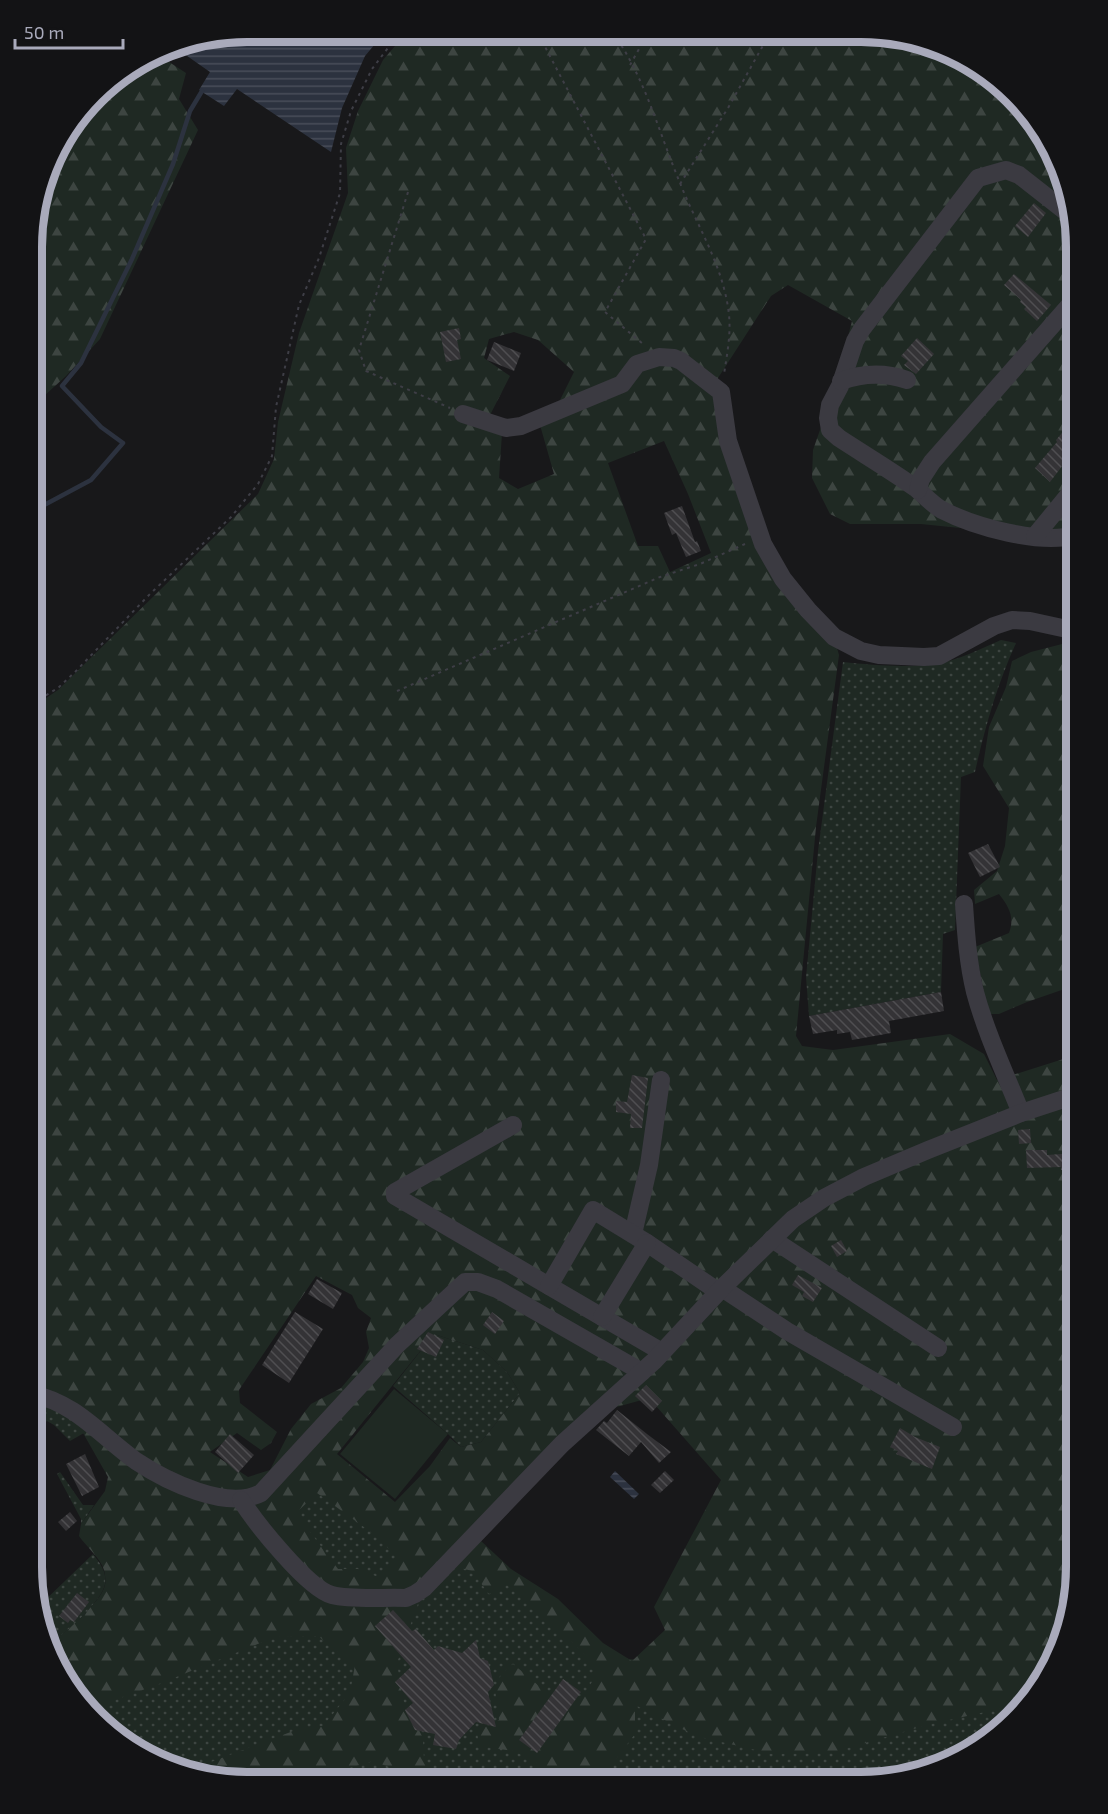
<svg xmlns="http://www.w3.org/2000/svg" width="1108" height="1814" viewBox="0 0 1108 1814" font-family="'Exo 2',sans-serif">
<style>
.grass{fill:url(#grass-dots)}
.forest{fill:url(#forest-firs);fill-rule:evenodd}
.green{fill:#1f2923}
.water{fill:url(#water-rules)}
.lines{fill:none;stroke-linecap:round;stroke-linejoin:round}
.stream{stroke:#2c323f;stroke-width:4.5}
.building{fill:url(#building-back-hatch)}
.path{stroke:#3e3e46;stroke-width:2;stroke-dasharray:3 4.5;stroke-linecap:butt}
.minor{stroke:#3b3a41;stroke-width:18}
.rim{fill:none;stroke:#a9aabb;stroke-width:8}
</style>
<defs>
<pattern id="grass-dots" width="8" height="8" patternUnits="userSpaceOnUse" patternTransform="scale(1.5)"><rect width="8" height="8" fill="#1f2923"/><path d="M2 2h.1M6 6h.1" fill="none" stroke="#3d4541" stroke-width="1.8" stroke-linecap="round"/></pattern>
<pattern id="forest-firs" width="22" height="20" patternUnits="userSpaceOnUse" patternTransform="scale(1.5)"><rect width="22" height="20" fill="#1f2923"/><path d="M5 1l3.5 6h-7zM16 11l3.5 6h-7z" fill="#3d4541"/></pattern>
<pattern id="water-rules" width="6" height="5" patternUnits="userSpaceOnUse" patternTransform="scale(1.5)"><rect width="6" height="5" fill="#2c323f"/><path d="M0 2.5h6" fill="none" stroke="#484d59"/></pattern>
<pattern id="building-back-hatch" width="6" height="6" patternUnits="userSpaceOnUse" patternTransform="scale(1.5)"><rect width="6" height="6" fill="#343336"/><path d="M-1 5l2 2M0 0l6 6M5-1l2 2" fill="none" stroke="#4f4e51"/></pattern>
</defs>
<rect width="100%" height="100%" fill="#18181a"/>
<g class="grass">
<path d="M1001,640L1016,643C997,685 985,727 975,772L961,777L955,930L943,934L941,992L809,1016L806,977L818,851L843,662C870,665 910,668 936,664C959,660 980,649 1001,640Z"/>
<path d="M434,1334L483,1350L507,1372L520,1393L481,1442L461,1447L448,1434L393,1386Z"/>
<path d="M32,1400L50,1402L84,1433L70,1441L54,1425L47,1421L37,1430L32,1422Z"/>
<path d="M309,1456L481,1555L608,1657L1032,1698L943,1766L862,1782L219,1781L115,1738L80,1692L116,1661Z"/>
<path d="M60,1472L83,1505H94L81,1524V1519L57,1474Z"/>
<path d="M93,1554C100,1563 107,1572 105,1584C103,1600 62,1638 47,1645L39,1606Z"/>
</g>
<g class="forest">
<path d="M407,32L890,33L993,76L1060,165L1076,247V533L970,529L921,524H850L830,514L812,478L813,450L834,390L852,321L788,285L771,296L718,378L719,421L755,535L836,644L839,655L816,827L796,1036L802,1046L833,1050L950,1034L984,1054L997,1080L1076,1055V1582L1060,1649L1032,1698L1026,1703L931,1724L830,1753L772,1754L696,1736L635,1705V1734L612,1764L607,1782H545L539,1764L514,1751L479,1746L477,1731L499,1720C496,1693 489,1682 513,1664L545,1691L583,1697L593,1680L594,1665L574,1644L507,1585L489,1594L472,1571L443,1563L431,1567L397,1663L403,1700L423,1738L424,1760L439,1781H409L397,1770L373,1761L336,1772L292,1781H219L199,1772L203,1765L296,1730L323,1726L350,1693L355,1665L318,1636L275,1637L159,1684L93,1708L48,1649L47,1645C61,1638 102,1601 105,1585C106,1581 105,1574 104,1570C101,1559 86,1546 79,1536L81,1524L105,1491L108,1477L83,1433L40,1393L32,1391L33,707L58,690L258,494L274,459L278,422L299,333L348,193L346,148L358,111L383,60ZM514,332L538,340L574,372L557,406L540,425L554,474L518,489L499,478L502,433L489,417L510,376L484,358L489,339ZM664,441L688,494L711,553L670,572L658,546H638L608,463ZM316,1276L352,1295L358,1308L371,1318L366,1332L369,1348L363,1362L341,1388L311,1404L291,1429L270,1470L248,1477L210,1452L237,1433L261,1450L271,1443L277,1432L240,1403L239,1390ZM434,1334L483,1350L507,1372L520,1393L481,1442L461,1447L450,1438L430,1466L395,1502L337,1454ZM649,1398L721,1480L654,1607L665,1630L632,1661L603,1643L558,1599L511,1569L481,1541L576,1441L613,1408ZM317,1493L379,1538L396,1557L378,1577L358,1569H338L296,1513Z"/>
<path d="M176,46L166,60L186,73L179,99L198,130L100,339L66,376L33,406V219L54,151L105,85L165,48Z"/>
<path d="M1066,643L1076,645V985L1027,1002L999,1014H988L975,947L1009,933C1015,917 1009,907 999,894L975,904L974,890L997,871L1005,846L1009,808L983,766L989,727L1006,687L1012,661L1031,652Z"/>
</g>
<path class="green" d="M394,1389L448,1434L395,1499L340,1454Z"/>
<g class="water">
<path d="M247,32H385L365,56L342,108L331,152L237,89L224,106L199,90L210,72L180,51L187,43Z"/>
<path d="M615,1471L639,1494L634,1499L610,1477Z"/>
</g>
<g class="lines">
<path class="stream" d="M33,511L91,480L123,443L101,427L62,386L81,363L132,259L173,164L190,111L202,91"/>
</g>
<g class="building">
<path d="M1034,203L1046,213L1028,237L1015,226Z"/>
<path d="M1014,274L1051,305L1037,321L1024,309L1026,307L1020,302L1021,300L1004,285Z"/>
<path d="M459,328L461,339L457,340L461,359L446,362L440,332Z"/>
<path d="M917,338L934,354L916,374L904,365L908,361L901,356Z"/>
<path d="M494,342L521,353L514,371L487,360Z"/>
<path d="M1066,428L1076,436V448L1050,482L1035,468L1057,442L1056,440Z"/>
<path d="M682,506L695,542L697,541L701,551L686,557L676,533L672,535L664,513Z"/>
<path d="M988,844L1000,867L980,877L968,853Z"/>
<path d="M941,992L944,1011L889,1021L891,1033L852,1040L850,1032L837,1034V1030L813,1034L809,1016Z"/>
<path d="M632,1075L648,1078L642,1128H630L631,1114L616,1112V1101L627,1102Z"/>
<path d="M1030,1129L1031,1143L1019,1144L1018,1130Z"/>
<path d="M1026,1150H1047V1155L1076,1153V1169L1061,1170V1167L1027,1168Z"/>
<path d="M841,1240L847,1251L837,1257L831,1246Z"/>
<path d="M798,1275L822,1288L813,1302L802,1296L804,1292L792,1285Z"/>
<path d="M317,1279L342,1293L333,1309L308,1294Z"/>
<path d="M295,1312L323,1329L289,1383L262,1365Z"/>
<path d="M492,1312L504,1321L495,1334L483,1325Z"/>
<path d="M428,1332L444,1340L436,1357L417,1349Z"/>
<path d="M646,1385L662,1401L652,1412L635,1396Z"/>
<path d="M617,1410L647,1434L671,1452L659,1463L641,1442L629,1456L596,1430L604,1421L607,1423Z"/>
<path d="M900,1428L915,1437L940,1447L932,1469L896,1454L898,1451L890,1447Z"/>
<path d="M230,1434L254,1455L238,1473L215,1452Z"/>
<path d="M85,1454L99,1487L82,1496L66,1464Z"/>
<path d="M665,1471L674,1480L660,1493L651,1485Z"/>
<path d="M70,1512L77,1521L66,1531L58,1522Z"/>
<path d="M77,1593L89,1602L74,1622L70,1620L68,1623L59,1616Z"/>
<path d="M393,1610L412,1631L416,1629L434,1650L438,1646L462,1653L476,1640L480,1658L488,1661L494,1685L488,1692L496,1727L476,1722L459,1740L456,1749L433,1745L435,1734L415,1730L405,1710L413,1703L395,1682L411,1667L375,1626Z"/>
<path d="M563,1679L581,1692L537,1753L519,1740Z"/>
</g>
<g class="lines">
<g class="path">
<path d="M613,33C645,77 659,133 680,183C697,226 724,267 729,315C731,334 727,355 724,374"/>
<path d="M542,41L646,239L605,312L643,344"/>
<path d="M171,56L178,45"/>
<path d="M630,65L648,33"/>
<path d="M680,184L728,108L770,33"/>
<path d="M408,192L359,350L366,371L450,408"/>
<path d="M397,691L660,577L700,564L745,544"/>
<path d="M33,703L58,688L75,672L150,594L231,517L258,484L272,456L276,407L299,305L319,258L340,193L341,144L351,111L372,69L400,32"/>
</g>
<g class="minor">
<path d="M1070,215L1019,175L1006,170L978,178L862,329L855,341L840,386L830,405L828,418L830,430L839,438C865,455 892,471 917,489C925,496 932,504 942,510C975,527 1040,545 1076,535"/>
<path d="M841,381C863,373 884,372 907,380"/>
<path d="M463,414L506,428L521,426L622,384L637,364L659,357L674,358L681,361L721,392L728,441L763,544L783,579L808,610L834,637L861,651L879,655L924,657L939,656L994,626L1012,620L1030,621L1076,631"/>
<path d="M918,490L921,479L932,462L1076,298"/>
<path d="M1035,536L1076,486"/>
<path d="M964,904C966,934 968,963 975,992C986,1033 1005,1073 1021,1113"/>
<path d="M513,1125L395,1192V1196L662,1352"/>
<path d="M633,1234L649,1165L661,1080"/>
<path d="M772,1239L938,1348"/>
<path d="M549,1286L593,1210L647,1243L719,1292"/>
<path d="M722,1288L787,1331L953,1427"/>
<path d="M602,1317L647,1243"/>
<path d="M32,1394C76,1403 101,1436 136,1461C166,1481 227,1511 261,1493L397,1345L465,1282H478L497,1289L642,1372"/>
<path d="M241,1500C255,1522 308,1589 332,1595C352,1600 385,1597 406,1598L415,1594L424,1588L562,1444L654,1361L722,1288L793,1219L824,1198L864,1177L928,1150L1021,1113L1076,1095"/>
</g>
</g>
<path d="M0 0H1108V1814H0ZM247 42H861A205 205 0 0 1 1066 247V1567A205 205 0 0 1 861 1772H247A205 205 0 0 1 42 1567V247A205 205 0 0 1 247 42Z" fill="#131315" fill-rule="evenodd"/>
<path class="rim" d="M247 42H861A205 205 0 0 1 1066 247V1567A205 205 0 0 1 861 1772H247A205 205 0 0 1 42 1567V247A205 205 0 0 1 247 42Z"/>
<path d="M15 39v9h108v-9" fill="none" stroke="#a9aabb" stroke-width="3"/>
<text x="24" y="39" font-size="18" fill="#a9aabb" stroke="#131315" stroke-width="4.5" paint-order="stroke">50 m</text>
</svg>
